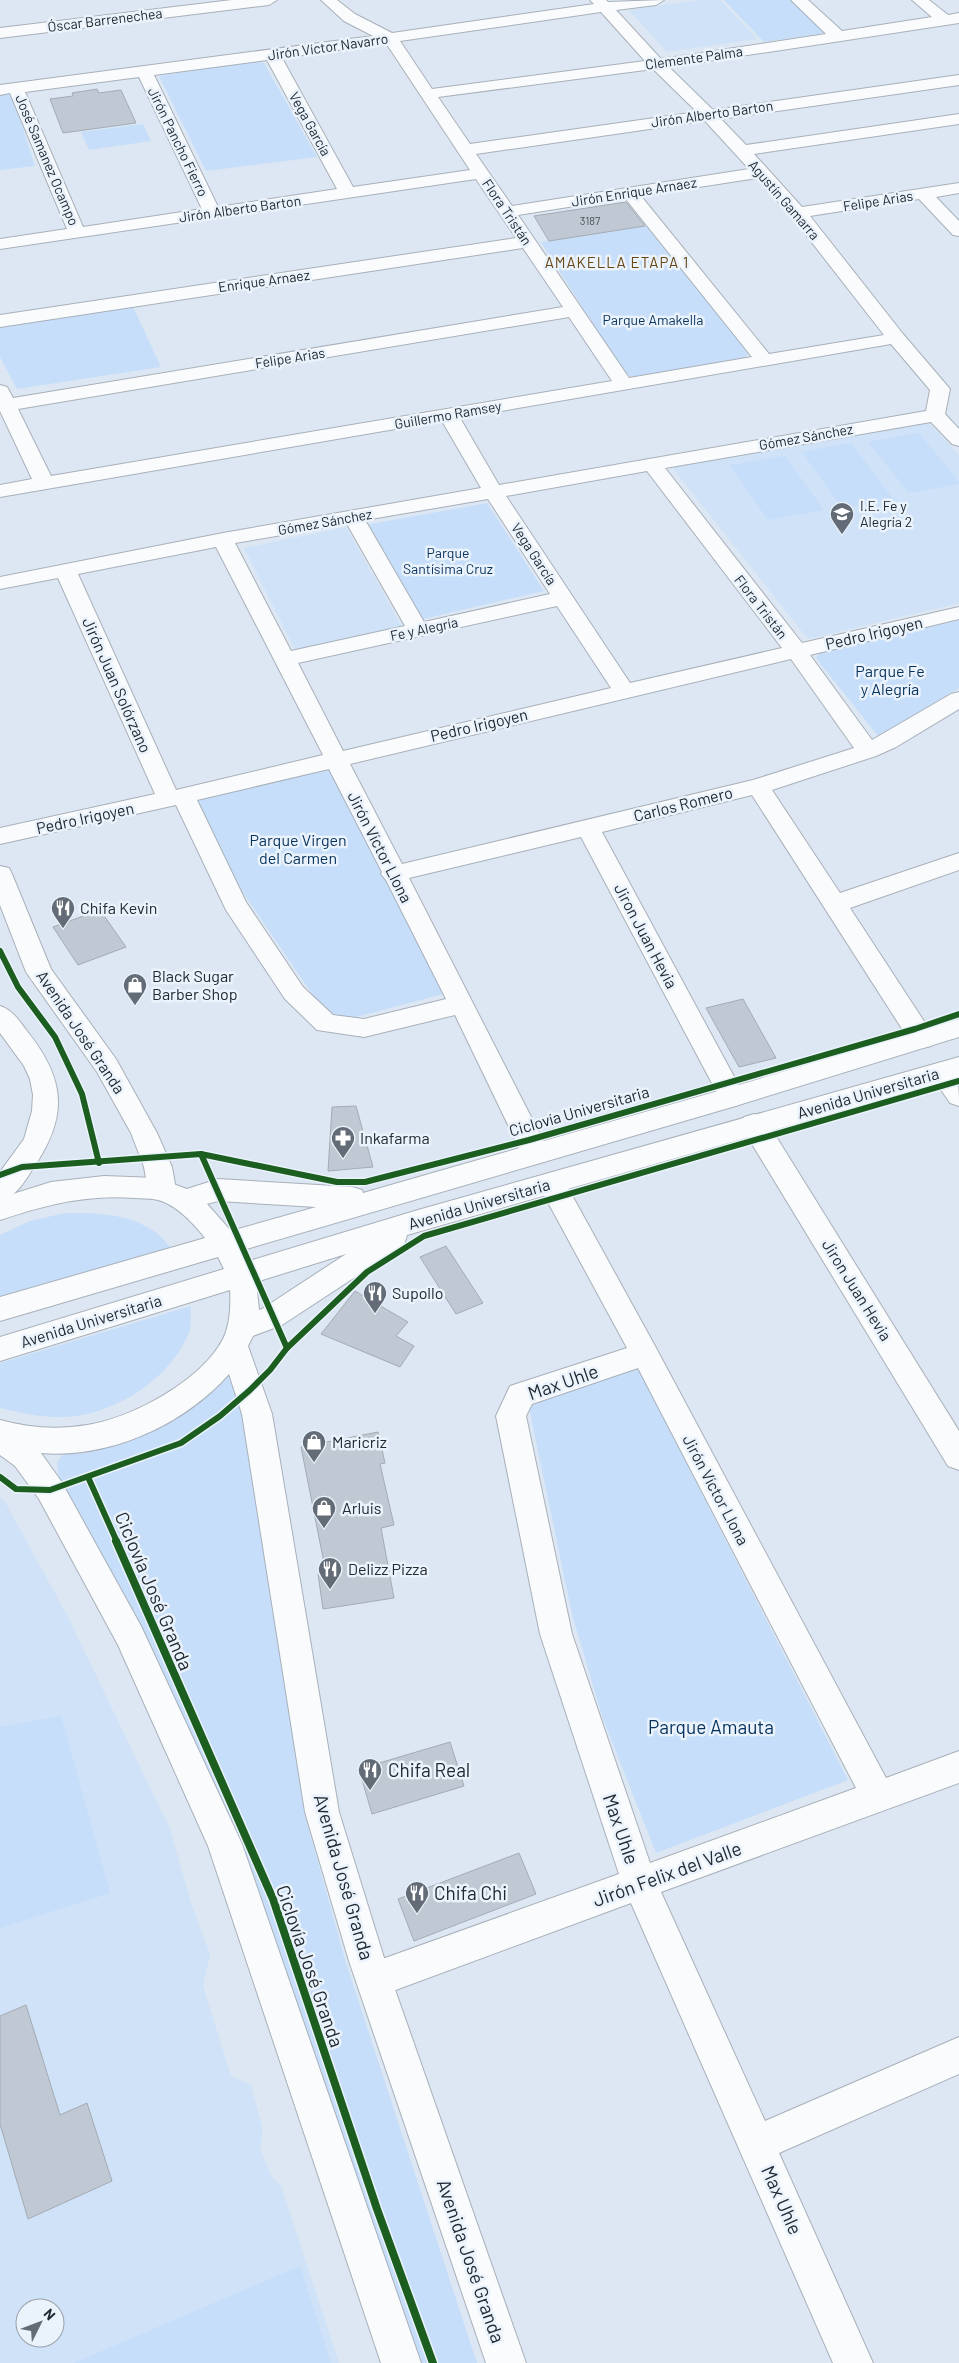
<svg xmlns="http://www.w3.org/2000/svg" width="959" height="2363" viewBox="0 0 959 2363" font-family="Barlow,sans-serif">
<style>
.built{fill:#cfe2f7;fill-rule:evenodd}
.green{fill:#c6def9}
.building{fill:#c0c9d3;stroke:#a3abb4}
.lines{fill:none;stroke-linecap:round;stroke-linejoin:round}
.minor-casing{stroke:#a8b0b9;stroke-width:2}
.secondary-casing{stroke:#a8b0b9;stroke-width:2}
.primary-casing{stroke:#a8b0b9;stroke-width:2}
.minor{fill:#fafbfd;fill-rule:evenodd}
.secondary{fill:#fafbfd;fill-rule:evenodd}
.primary{fill:#fafbfd;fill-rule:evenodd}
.cycleway-far1-casing{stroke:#eaf2fb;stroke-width:9}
.cycleway-casing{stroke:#eaf2fb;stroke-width:11}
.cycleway-far1{stroke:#1b5e20;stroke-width:6}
.cycleway{stroke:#1b5e20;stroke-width:8}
.labels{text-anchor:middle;stroke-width:5;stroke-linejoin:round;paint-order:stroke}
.far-number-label{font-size:11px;fill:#4a515a}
.far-street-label{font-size:14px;fill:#222932;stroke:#eaf2fb}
.far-park-label{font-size:14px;fill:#07325c;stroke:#eaf2fb}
.far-poi-label{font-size:14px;fill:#222932;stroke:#eaf2fb;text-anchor:start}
.far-neighbourhood-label{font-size:15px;letter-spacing:1px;fill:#684512;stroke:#eaf2fb}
.street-label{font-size:16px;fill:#222932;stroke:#eaf2fb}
.park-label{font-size:16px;fill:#07325c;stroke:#eaf2fb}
.poi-label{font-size:16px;fill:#222932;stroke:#eaf2fb;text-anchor:start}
.near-street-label{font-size:19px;fill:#222932;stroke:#eaf2fb}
.near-park-label{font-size:19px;fill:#07325c;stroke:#eaf2fb}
.near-poi-label{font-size:19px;fill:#222932;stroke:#eaf2fb;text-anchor:start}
</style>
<rect width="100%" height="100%" fill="#dce7f3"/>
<g class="built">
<path d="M699,0H720L757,39L667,52L629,10Z"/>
<path d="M927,421L959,455V603L808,639L671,466Z"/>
<path d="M346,527L402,627L295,650L244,548Z"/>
<path d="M0,1497L5,1502L68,1617L170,1829L192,1906L210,1954L203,1986L231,2076L251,2085L263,2130L260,2148L271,2176L281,2186L339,2363H0ZM25,2308H55V2338H25Z"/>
</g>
<g class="green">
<path d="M724,0H791L825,33L764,42Z"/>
<path d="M254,61L264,63L317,157L206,171L159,76Z"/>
<path d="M5,93L12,95L35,166L0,170V94Z"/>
<path d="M143,124L151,141L89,150L81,132Z"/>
<path d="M646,226L749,352L745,358L633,377L625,374L541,242Z"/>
<path d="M132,305L161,367L17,389L0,357V324Z"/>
<path d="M919,433L959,482V484L909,493L868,442Z"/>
<path d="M851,443L893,499L842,508L802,452Z"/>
<path d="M785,456L824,510L768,520L730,465Z"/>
<path d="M487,503L544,591L423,619L365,525Z"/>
<path d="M959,620V688L878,736L816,658L820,653Z"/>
<path d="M331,767L451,992L341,1021L325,1013L242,891L194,799Z"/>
<path d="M65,1213C94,1213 127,1213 152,1230C160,1234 166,1243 172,1249L0,1298V1235L30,1221Z"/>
<path d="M191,1306C190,1314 192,1325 189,1332C171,1379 114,1415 65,1417C43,1418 21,1413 0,1408V1363Z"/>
<path d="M638,1369L848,1780L656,1853L602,1716L572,1614L528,1403Z"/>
<path d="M230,1372L243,1399L304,1812L346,1963L477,2363H415L345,2148L260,1896L190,1733L59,1478L57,1463L62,1455L98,1449Z"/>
<path d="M61,1716L110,1893L0,1928V1727Z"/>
<path d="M300,2266L331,2363H74Z"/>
</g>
<g class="building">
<path d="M97,89L99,93L121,90L136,123L63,133L50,99L73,96L72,93Z"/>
<path d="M626,202L645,226L549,241L534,216Z"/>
<path d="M100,910L126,947L78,965L53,927Z"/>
<path d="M743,999L776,1058L739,1067L706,1008Z"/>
<path d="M356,1106L373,1167L328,1171L332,1107Z"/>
<path d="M446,1246L483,1303L456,1314L420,1257Z"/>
<path d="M355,1291L408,1322L396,1336L414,1346L400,1367L321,1334Z"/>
<path d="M378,1432L385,1463L380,1464L394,1525L381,1528L394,1598L323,1609L318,1574L326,1573L301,1447Z"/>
<path d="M450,1742L464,1786L372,1814L359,1769Z"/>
<path d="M519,1853L536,1894L414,1941L398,1899Z"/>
<path d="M26,2005L60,2115L87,2103L112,2181L28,2219L0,2124V2016Z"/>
</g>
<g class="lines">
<g class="minor-casing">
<g id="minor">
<path d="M232,0H277L269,5L0,38V28Z"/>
<path d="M321,0H337L355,14L392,33L594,4L590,0H606L608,2L664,0L656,5L616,10L661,59L826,34L791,0H808L842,31L932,17L912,0H929L948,15L959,13V23L669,67L713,110L959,75V85L721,119L746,145L959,114V124L754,154L802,207L959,183V193L936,197L959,221V236L953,235L919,199L810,216L903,334L950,389L945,414L959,429V446L952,444L931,422L665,468L802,643L959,607V619L810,655L872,740L951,694L959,692V709L896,747L876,756L772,790L840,893L959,853V870L850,908L931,1032L935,1039L931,1046L922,1048L913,1046L752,795L602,832L745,1097L741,1104L732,1107L723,1104L581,837L409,878L550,1154L546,1161L536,1164L526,1161L522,1154L455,1015L364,1037L317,1030L285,999L226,910L176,805L0,844V828L155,794L58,578L0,589V577L223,533L481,488L442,421L0,497V485L32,479L0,411V385L7,387L13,398L563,307L523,248L0,327V315L516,238L476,179L0,249V239L67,229L10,93L0,95V85L373,36L344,21ZM601,12L645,61L432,89L400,41ZM386,43L470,170L353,187L282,58ZM267,60L337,189L218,207L154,75ZM653,69L697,112L470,144L438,97ZM139,77L202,209L83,227L25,92ZM705,121L749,169L512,206L476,154ZM757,178L792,217L884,335L769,354L641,196ZM625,198L752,357L629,378L518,215ZM569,317L612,381L51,476L18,409ZM891,344L930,390L926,411L499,485L460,418ZM647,471L782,648L630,683L506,496ZM488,499L550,594L424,622L365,520ZM347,524L405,626L291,651L235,543ZM216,547L323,755L176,790L78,574ZM557,606L611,688L343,751L298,663ZM791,659L854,748L753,780L402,864L350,764ZM329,769L382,872L381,874L386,880L446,999L364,1019L333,1015L303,987L246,902L197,800Z"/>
<path d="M942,1062C959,1069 959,1087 959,1106L950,1103L929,1072L933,1065Z"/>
<path d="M754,1114L764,1117L959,1431V1470L948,1466L744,1131L741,1124L744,1117Z"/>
<path d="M552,1173L562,1177L655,1346L886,1778L959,1751V1783L661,1892L765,2121L959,2037V2074L779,2153L873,2363H833L631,1903L374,1998L361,1993L356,1980L361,1967L374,1962L619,1874L540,1634L496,1416L510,1386L627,1348L538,1184L542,1177ZM638,1368L856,1788L650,1863L572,1634L526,1416L532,1404Z"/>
</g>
</g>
<g class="secondary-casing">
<g id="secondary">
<path d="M0,866L9,868L12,874L51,969L116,1059L157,1133L172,1167L176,1190L172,1197L162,1201L152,1197L148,1190L144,1167L131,1133L97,1072L26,972L0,905Z"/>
<path d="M0,1006C13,1010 19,1021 27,1031C67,1081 68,1118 32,1170C24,1183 15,1197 0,1202V1172L24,1139L32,1111L33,1095L30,1079L24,1066L0,1033Z"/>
</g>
</g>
<g class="primary-casing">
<path id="primary" d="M959,1019V1037L732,1107L243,1250L249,1261L418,1210L959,1057V1077L407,1235L404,1245L282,1325L253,1336L248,1346L272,1414L339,1812L385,1961L526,2363H486L349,1961L305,1812L242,1414L229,1374C184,1425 109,1459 41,1453L61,1481L141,1626L242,1844L421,2363H381L208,1846L118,1645L39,1499L15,1466L0,1455V1420C29,1428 57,1430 87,1425C132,1418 201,1381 223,1339C230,1325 231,1306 230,1290L0,1361V1337L224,1269L218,1257L0,1321V1297L205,1238C194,1224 177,1205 158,1200C151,1198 143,1199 135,1198C87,1194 45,1205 0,1220V1198L51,1182L104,1176L157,1178L187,1189L218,1179L352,1187L362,1190L363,1193L732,1087ZM218,1201L316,1207L231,1231L207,1204ZM346,1254L262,1309L259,1310L256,1282Z"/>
</g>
<use href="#minor" class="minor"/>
<use href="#secondary" class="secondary"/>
<use href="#primary" class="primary"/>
<g class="cycleway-far1-casing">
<g id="cycleway-far1">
<path d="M0,951L18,987L55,1037L82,1094L99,1163"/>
<path d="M201,1154L287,1348"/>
<path d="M0,1175L22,1167L201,1154L337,1182H365L529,1140L915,1029L959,1014"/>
<path d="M0,1477L16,1489L50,1490L181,1443L220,1416L250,1390L270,1370L287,1348L367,1272L424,1236L959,1081"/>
<path d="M88,1477L117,1542"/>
</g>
</g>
<g class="cycleway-casing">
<path id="cycleway" d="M116,1541L273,1899L377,2209L433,2363"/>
</g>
<use href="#cycleway-far1" class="cycleway-far1"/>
<use href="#cycleway" class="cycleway"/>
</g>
<defs>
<g id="school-pin" transform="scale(1.25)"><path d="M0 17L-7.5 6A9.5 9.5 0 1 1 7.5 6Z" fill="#636c76" stroke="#eaf2fb"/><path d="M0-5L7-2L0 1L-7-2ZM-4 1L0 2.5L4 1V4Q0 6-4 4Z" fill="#fff"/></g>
<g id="restaurant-pin" transform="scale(1.25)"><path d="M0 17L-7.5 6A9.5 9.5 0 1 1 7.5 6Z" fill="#636c76" stroke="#eaf2fb"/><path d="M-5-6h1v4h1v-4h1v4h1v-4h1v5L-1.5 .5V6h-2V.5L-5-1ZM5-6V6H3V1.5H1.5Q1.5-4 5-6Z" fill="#fff"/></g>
<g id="shop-pin" transform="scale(1.25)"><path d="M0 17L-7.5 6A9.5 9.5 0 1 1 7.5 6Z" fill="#636c76" stroke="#eaf2fb"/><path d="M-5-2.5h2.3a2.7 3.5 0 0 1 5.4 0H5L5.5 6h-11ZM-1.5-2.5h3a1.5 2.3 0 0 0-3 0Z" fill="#fff"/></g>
<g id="pharmacy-pin" transform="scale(1.25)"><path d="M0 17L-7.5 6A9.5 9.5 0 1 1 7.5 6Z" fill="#636c76" stroke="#eaf2fb"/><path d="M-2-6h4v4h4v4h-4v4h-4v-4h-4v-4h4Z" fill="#fff"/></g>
</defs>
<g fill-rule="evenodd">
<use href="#school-pin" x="842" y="514"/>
<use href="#restaurant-pin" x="63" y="908"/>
<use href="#shop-pin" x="135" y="985"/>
<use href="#pharmacy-pin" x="343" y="1138"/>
<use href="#restaurant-pin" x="375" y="1293"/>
<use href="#shop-pin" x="314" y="1442"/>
<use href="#shop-pin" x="324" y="1508"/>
<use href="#restaurant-pin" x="330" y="1569"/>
<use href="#restaurant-pin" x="370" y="1770"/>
<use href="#restaurant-pin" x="417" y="1893"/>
</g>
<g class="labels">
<g class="far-number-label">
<text x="590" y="225">3187</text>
</g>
<g class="far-street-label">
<text transform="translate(105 20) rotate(-7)" y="5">Óscar Barrenechea</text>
<text transform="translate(328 47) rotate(-8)" y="5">Jirón Víctor Navarro</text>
<text transform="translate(694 58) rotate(-8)" y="5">Clemente Palma</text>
<text transform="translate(712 114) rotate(-8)" y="5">Jirón Alberto Barton</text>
<text transform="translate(310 124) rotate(61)" y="5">Vega García</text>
<text transform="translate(178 142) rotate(64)" y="5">Jirón Pancho Fierro</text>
<text transform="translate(47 160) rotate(67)" y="5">José Samanez Ocampo</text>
<text transform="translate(634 192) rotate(-9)" y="5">Jirón Enrique Arnaez</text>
<text transform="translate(784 200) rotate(49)" y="5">Agustín Gamarra</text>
<text transform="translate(878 201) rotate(-9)" y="5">Felipe Arias</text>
<text transform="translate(240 209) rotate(-8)" y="5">Jirón Alberto Barton</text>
<text transform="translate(507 212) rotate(56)" y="5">Flora Tristán</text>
<text transform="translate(264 281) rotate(-8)" y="5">Enrique Arnaez</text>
<text transform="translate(290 358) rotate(-9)" y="5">Felipe Arias</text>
<text transform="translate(448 415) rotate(-10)" y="5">Guillermo Ramsey</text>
<text transform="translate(806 437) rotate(-10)" y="5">Gómez Sánchez</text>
<text transform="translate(325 522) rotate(-10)" y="5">Gómez Sánchez</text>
<text transform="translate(534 554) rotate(57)" y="5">Vega García</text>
<text transform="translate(761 607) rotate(52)" y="5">Flora Tristán</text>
<text transform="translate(424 629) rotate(-12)" y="5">Fe y Alegría</text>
</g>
<g class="far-park-label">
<text x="653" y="325">Parque Amakella</text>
<text x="448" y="558">Parque<tspan x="448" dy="16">Santísima Cruz</tspan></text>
</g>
<g class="far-poi-label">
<text x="860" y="511">I.E. Fe y<tspan x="860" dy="16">Alegría 2</tspan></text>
</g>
<g class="far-neighbourhood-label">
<text x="617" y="268">AMAKELLA ETAPA 1</text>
</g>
<g class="street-label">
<text transform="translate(874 633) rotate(-13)" y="6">Pedro Irigoyen</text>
<text transform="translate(117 685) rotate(66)" y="6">Jirón Juan Solórzano</text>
<text transform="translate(479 725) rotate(-13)" y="6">Pedro Irigoyen</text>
<text transform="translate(683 804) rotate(-14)" y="6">Carlos Romero</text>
<text transform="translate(85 818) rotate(-12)" y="6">Pedro Irigoyen</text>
<text transform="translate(380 847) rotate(63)" y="6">Jirón Víctor Llona</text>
<text transform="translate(646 936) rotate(62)" y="6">Jiron Juan Hevia</text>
<text transform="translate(81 1032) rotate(56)" y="6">Avenida José Granda</text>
<text transform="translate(868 1093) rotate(-16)" y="6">Avenida Universitaria</text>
<text transform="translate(579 1111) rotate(-16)" y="6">Ciclovía Universitaria</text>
<text transform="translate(479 1204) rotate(-16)" y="6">Avenida Universitaria</text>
<text transform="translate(857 1290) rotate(58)" y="6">Jiron Juan Hevia</text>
<text transform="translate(91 1321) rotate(-17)" y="6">Avenida Universitaria</text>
<text transform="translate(716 1490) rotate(62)" y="6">Jirón Víctor Llona</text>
</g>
<g class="park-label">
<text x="890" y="677">Parque Fe<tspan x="890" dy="18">y Alegría</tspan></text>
<text x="298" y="846">Parque Virgen<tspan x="298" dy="18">del Carmen</tspan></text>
</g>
<g class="poi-label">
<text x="80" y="914">Chifa Kevin</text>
<text x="152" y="982">Black Sugar<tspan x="152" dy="18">Barber Shop</tspan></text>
<text x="360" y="1144">Inkafarma</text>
<text x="392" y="1299">Supollo</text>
<text x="332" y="1448">Maricriz</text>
<text x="342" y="1514">Arluis</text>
<text x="348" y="1575">Delizz Pizza</text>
</g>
<g class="near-street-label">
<text transform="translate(563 1382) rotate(-19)" y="7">Max Uhle</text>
<text transform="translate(154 1591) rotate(67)" y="7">Ciclovía José Granda</text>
<text transform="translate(621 1829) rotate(71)" y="7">Max Uhle</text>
<text transform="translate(667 1874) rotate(-20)" y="7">Jirón Felix del Valle</text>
<text transform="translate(344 1877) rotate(74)" y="7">Avenida José Granda</text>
<text transform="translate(310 1966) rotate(71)" y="7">Ciclovía José Granda</text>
<text transform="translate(782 2200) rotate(66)" y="7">Max Uhle</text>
<text transform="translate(471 2261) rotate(71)" y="7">Avenida José Granda</text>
</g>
<g class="near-park-label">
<text x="711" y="1734">Parque Amauta</text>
</g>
<g class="near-poi-label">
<text x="388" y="1777">Chifa Real</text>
<text x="434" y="1900">Chifa Chi</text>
</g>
</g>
<g transform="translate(40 2323) rotate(48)"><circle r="24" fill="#eaf2fb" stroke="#9aa2ab"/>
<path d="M0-4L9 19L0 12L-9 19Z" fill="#636c76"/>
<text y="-8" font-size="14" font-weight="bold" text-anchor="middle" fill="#222932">N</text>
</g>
</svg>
